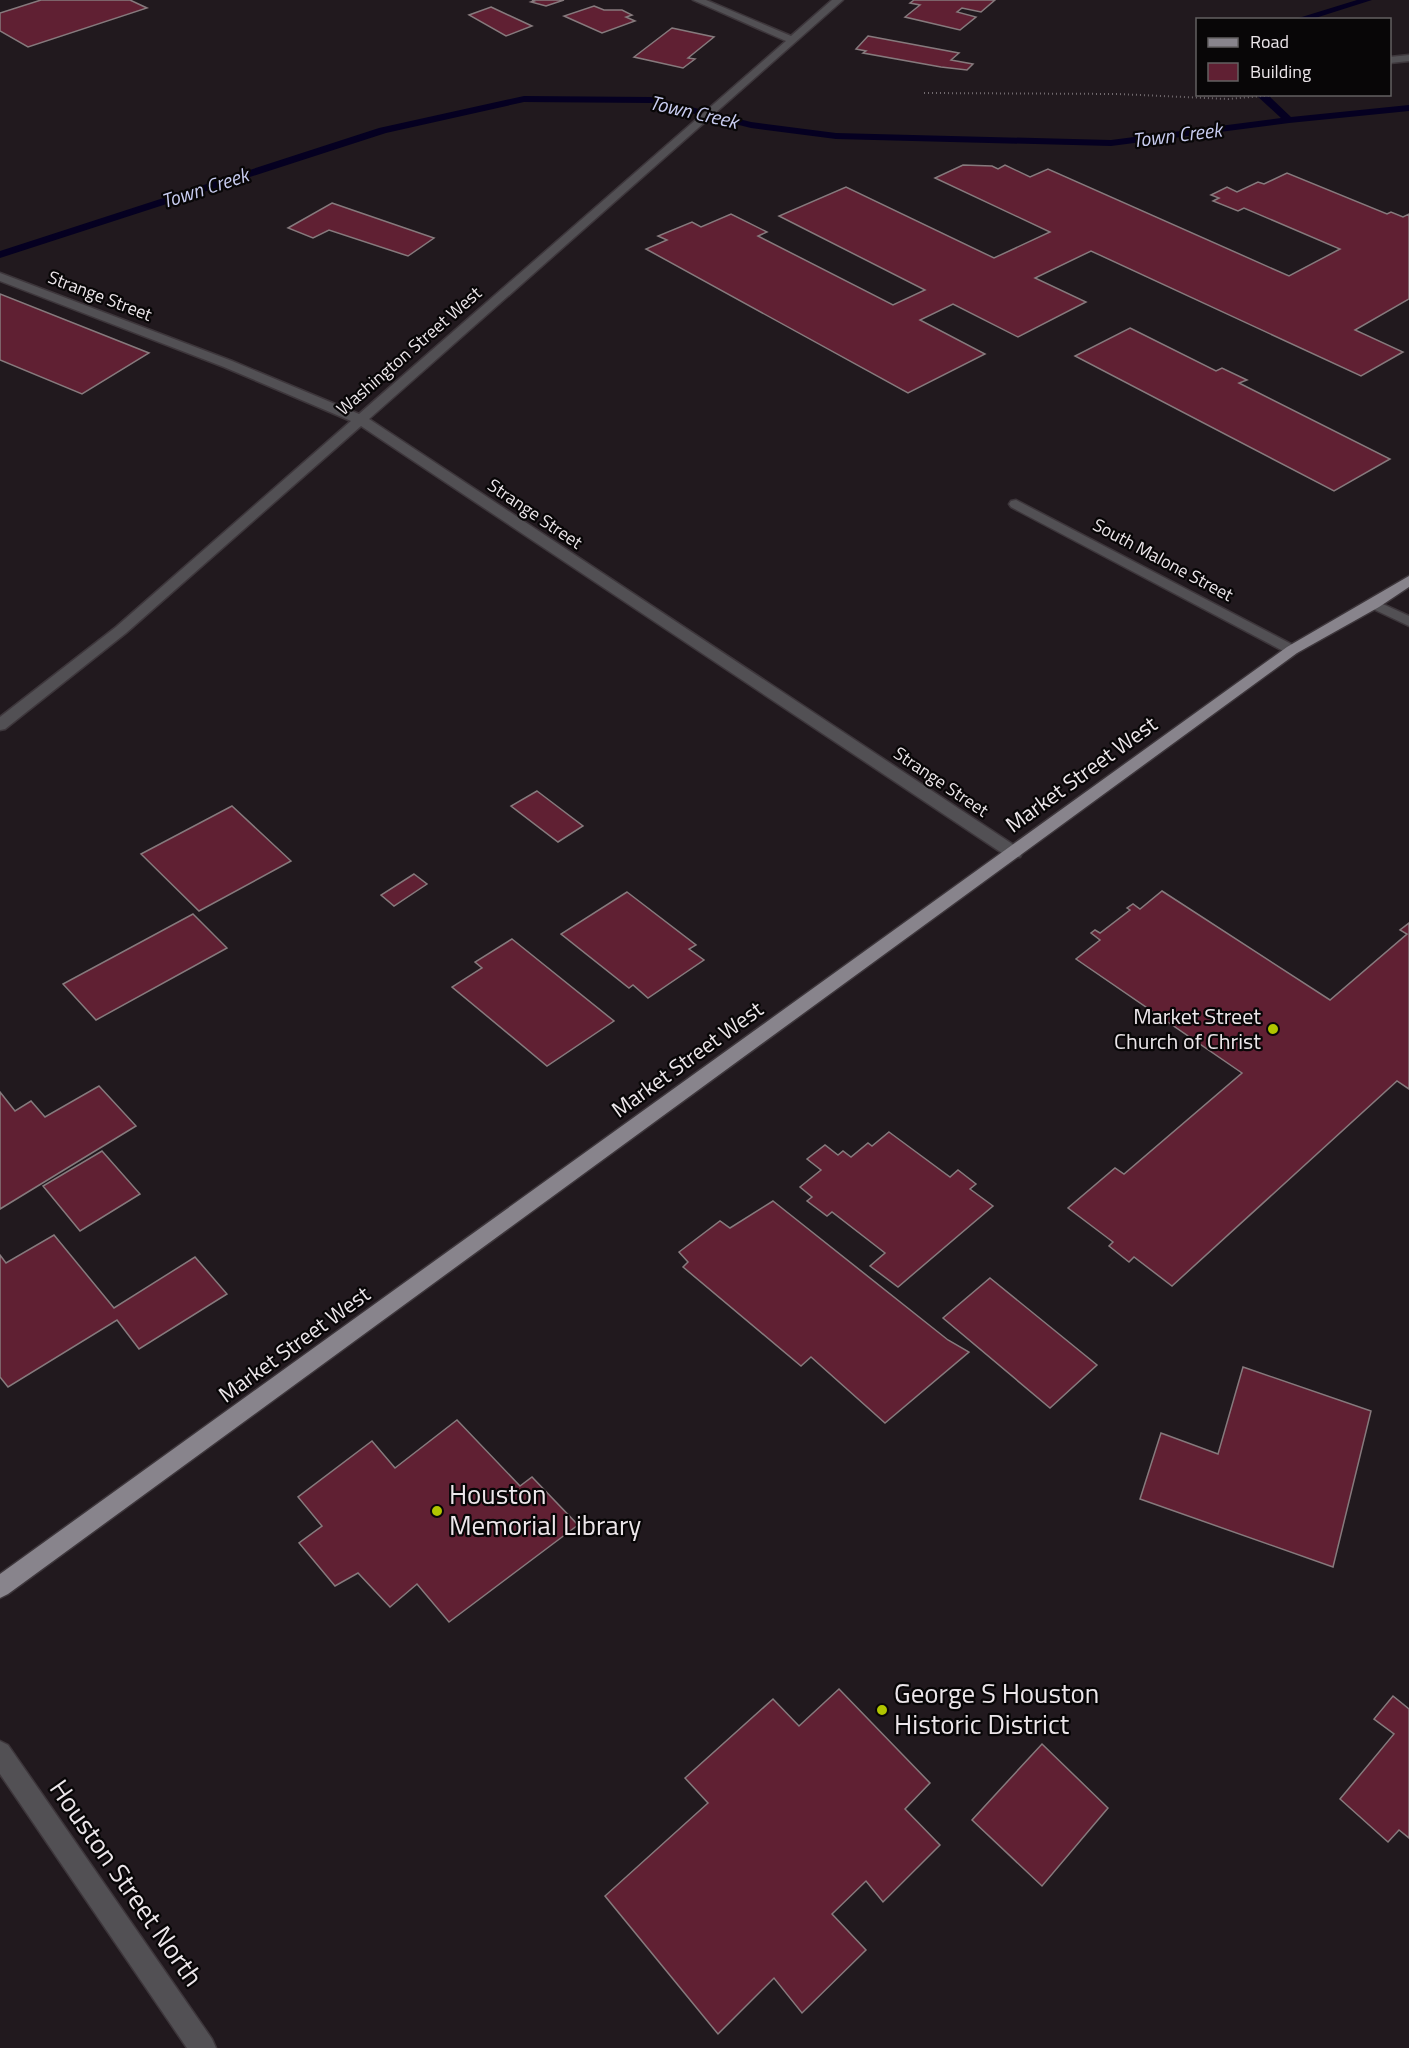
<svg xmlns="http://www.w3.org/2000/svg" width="1409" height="2048" viewBox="0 0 1409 2048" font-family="'Titillium Web',sans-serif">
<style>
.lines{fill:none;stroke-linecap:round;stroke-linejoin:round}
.stream{fill:#050021;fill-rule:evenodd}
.building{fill:#602033;stroke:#867a7d;stroke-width:1.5}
.minor-casing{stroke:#3d363b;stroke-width:3}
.major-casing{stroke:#3d363b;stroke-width:3}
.path{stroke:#716a6e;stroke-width:2;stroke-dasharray:1 3;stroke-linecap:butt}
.minor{fill:#525054;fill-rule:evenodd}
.major{fill:#88848c;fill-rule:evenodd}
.poi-dot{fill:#b1c500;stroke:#080607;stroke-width:2}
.labels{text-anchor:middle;stroke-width:4.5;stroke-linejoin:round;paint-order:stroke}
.far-street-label{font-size:18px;fill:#ece6ea;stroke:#080607}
.far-water-label{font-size:20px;font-style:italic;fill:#c9cdf1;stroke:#080607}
.street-label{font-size:22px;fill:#ece6ea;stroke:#080607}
.poi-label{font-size:22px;fill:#ece6ea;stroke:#080607;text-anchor:end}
.near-poi-label{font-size:27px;fill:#ece6ea;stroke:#080607;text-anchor:start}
.near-street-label{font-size:27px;fill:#ece6ea;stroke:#080607}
</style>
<rect width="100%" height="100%" fill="#21191e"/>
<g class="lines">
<g class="stream">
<path d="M1357,0H1372L1309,20H1292Z"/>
<path d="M1255,94H1267L1291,117L1409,105V111L1289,123L1111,146L836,139L751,128L651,103L524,102L386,133L0,258V251L379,128L524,96L651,97L751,122L836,133L1111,140L1281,118Z"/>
</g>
</g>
<g class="building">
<path d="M41,0H130L147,8L28,47L0,31V13Z"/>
<path d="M532,0H564L546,6L531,2L534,1Z"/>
<path d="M914,0H995L981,12L962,8L957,12L976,17L960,30L905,17L920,5L910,3Z"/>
<path d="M594,6L604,10H622L632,15L626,17L635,21L602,33L564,16Z"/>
<path d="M491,7L532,26L506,36L469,15Z"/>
<path d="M672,28L714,37L688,58L695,59L683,68L634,57Z"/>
<path d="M868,36L959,53L951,60L973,64L967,70L941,67L863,53L866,51L856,49Z"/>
<path d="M963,165L992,166L998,169L1005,165L1030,177L1048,169L1289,276L1340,249L1244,208L1238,211L1213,201L1219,198L1211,195L1227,187L1237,192L1258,182L1264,184L1287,173L1387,214L1391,212L1403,217L1409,214V299L1355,330L1403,352L1361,376L1091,251L1035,278L1086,302L1018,337L953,304L920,320L985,354L908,393L646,249L667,240L658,236L692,222L701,227L731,214L767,232L758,236L893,305L925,290L779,216L846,187L994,258L1050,232L935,178Z"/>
<path d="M332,203L434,238L408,256L329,230L313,238L288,228Z"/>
<path d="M0,294L149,353L82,394L0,360Z"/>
<path d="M1130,328L1216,371L1222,368L1247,380L1239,383L1390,459L1334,491L1075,356Z"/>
<path d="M537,791L583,826L558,842L511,806Z"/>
<path d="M232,806L291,861L199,911L141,854Z"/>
<path d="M414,874L427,884L394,906L381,895Z"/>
<path d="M1162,891L1330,1000L1407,934L1400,930L1409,923V1089L1397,1081L1172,1286L1134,1257L1129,1262L1109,1246L1113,1242L1068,1208L1115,1168L1124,1174L1242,1073L1076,959L1100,940L1091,933L1095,930L1100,933L1130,910L1127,908L1133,904L1140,909Z"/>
<path d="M627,892L696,945L689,949L704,960L648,998L633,985L629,988L561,934Z"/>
<path d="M193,914L227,948L96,1020L63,984Z"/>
<path d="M512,939L614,1021L547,1066L452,987L482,968L475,962Z"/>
<path d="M99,1086L136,1126L0,1209V1092L15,1111L31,1101L45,1117Z"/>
<path d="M889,1132L950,1177L958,1170L976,1184L970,1189L993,1206L898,1287L870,1266L885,1253L832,1212L827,1216L807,1201L812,1197L800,1187L821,1170L807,1159L825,1145L838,1155L843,1151L851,1157L868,1143L872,1146Z"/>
<path d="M102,1151L140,1194L80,1231L43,1186Z"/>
<path d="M773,1201L948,1340L969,1352L885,1423L811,1357L801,1366L683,1267L688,1262L679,1252L720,1221L730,1228Z"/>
<path d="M54,1235L114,1308L195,1257L227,1294L139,1349L117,1320L8,1387L0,1377V1255L6,1263Z"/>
<path d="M990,1278L1097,1365L1050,1408L943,1318Z"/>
<path d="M1243,1367L1371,1411L1333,1567L1140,1499L1161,1433L1218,1454Z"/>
<path d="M457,1420L520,1486L532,1477L578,1525L449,1622L417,1584L390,1607L358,1573L335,1586L299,1543L322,1526L298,1497L372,1441L395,1468Z"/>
<path d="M839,1689L930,1783L905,1809L940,1845L883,1902L866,1881L832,1914L866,1950L802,2013L774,1978L718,2034L605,1896L708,1803L685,1778L773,1699L799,1726Z"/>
<path d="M1393,1696L1409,1709V1838L1399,1830L1388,1842L1340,1799L1394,1734L1374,1719Z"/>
<path d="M1042,1744L1108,1808L1042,1886L972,1820Z"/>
</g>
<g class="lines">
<g class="minor-casing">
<g id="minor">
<path d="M693,0H706L791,36L832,0H843L369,419L1020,849L1022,853L1020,857H1008L361,426L126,633L5,729L0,730V717L116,627L351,421L224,367L0,281V273L232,361L359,414L786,41Z"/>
<path d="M1409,55V61L1390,63V57Z"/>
<path d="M1016,500L1297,647L1299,650L1297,653H1287L1011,507L1009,504L1011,501Z"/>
<path d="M1374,600L1409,616V626L1369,607L1367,604L1369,601Z"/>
<path d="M0,1741L8,1745L212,2039L216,2048H187L0,1774Z"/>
</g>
</g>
<g class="major-casing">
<path id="major" d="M1409,576V587L1379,607L1297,653L8,1594L0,1598V1574L1287,647Z"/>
</g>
<path class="path" d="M924,93L1118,94L1228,99L1285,94"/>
<use href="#minor" class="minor"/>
<use href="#major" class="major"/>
</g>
<g class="poi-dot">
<circle cx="1273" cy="1029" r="6"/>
<circle cx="437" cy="1511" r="6"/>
<circle cx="882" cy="1710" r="6"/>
</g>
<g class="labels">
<g class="far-street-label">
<text transform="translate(100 296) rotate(21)" y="6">Strange Street</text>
<text transform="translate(409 351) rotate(-41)" y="6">Washington Street West</text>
<text transform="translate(535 514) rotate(34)" y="6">Strange Street</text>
<text transform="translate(1163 560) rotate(28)" y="6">South Malone Street</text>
<text transform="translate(941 782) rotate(34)" y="6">Strange Street</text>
</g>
<g class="far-water-label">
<text transform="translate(694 112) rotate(13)" y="7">Town Creek</text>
<text transform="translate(1177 135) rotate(-7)" y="7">Town Creek</text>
<text transform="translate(205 188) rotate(-18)" y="7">Town Creek</text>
</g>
<g class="street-label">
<text transform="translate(1081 774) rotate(-36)" y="8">Market Street West</text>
<text transform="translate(687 1059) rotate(-36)" y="8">Market Street West</text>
<text transform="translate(294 1344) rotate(-36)" y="8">Market Street West</text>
</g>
<g class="poi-label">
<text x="1261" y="1024">Market Street<tspan x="1261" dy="25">Church of Christ</tspan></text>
</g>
<g class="near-poi-label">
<text x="449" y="1504">Houston<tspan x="449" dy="31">Memorial Library</tspan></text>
<text x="894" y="1703">George S Houston<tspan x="894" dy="31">Historic District</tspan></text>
</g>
<g class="near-street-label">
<text transform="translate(126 1883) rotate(55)" y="9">Houston Street North</text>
</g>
</g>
<rect x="1196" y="18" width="195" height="78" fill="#080607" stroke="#636062" stroke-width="1.5"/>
<rect x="1208" y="38" width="30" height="9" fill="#88848c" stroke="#636062" stroke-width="1.5"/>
<text x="1250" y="48" font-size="18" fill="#ece6ea">Road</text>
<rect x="1208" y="63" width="30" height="18" fill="#602033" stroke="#636062" stroke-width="1.5"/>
<text x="1250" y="78" font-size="18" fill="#ece6ea">Building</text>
</svg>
